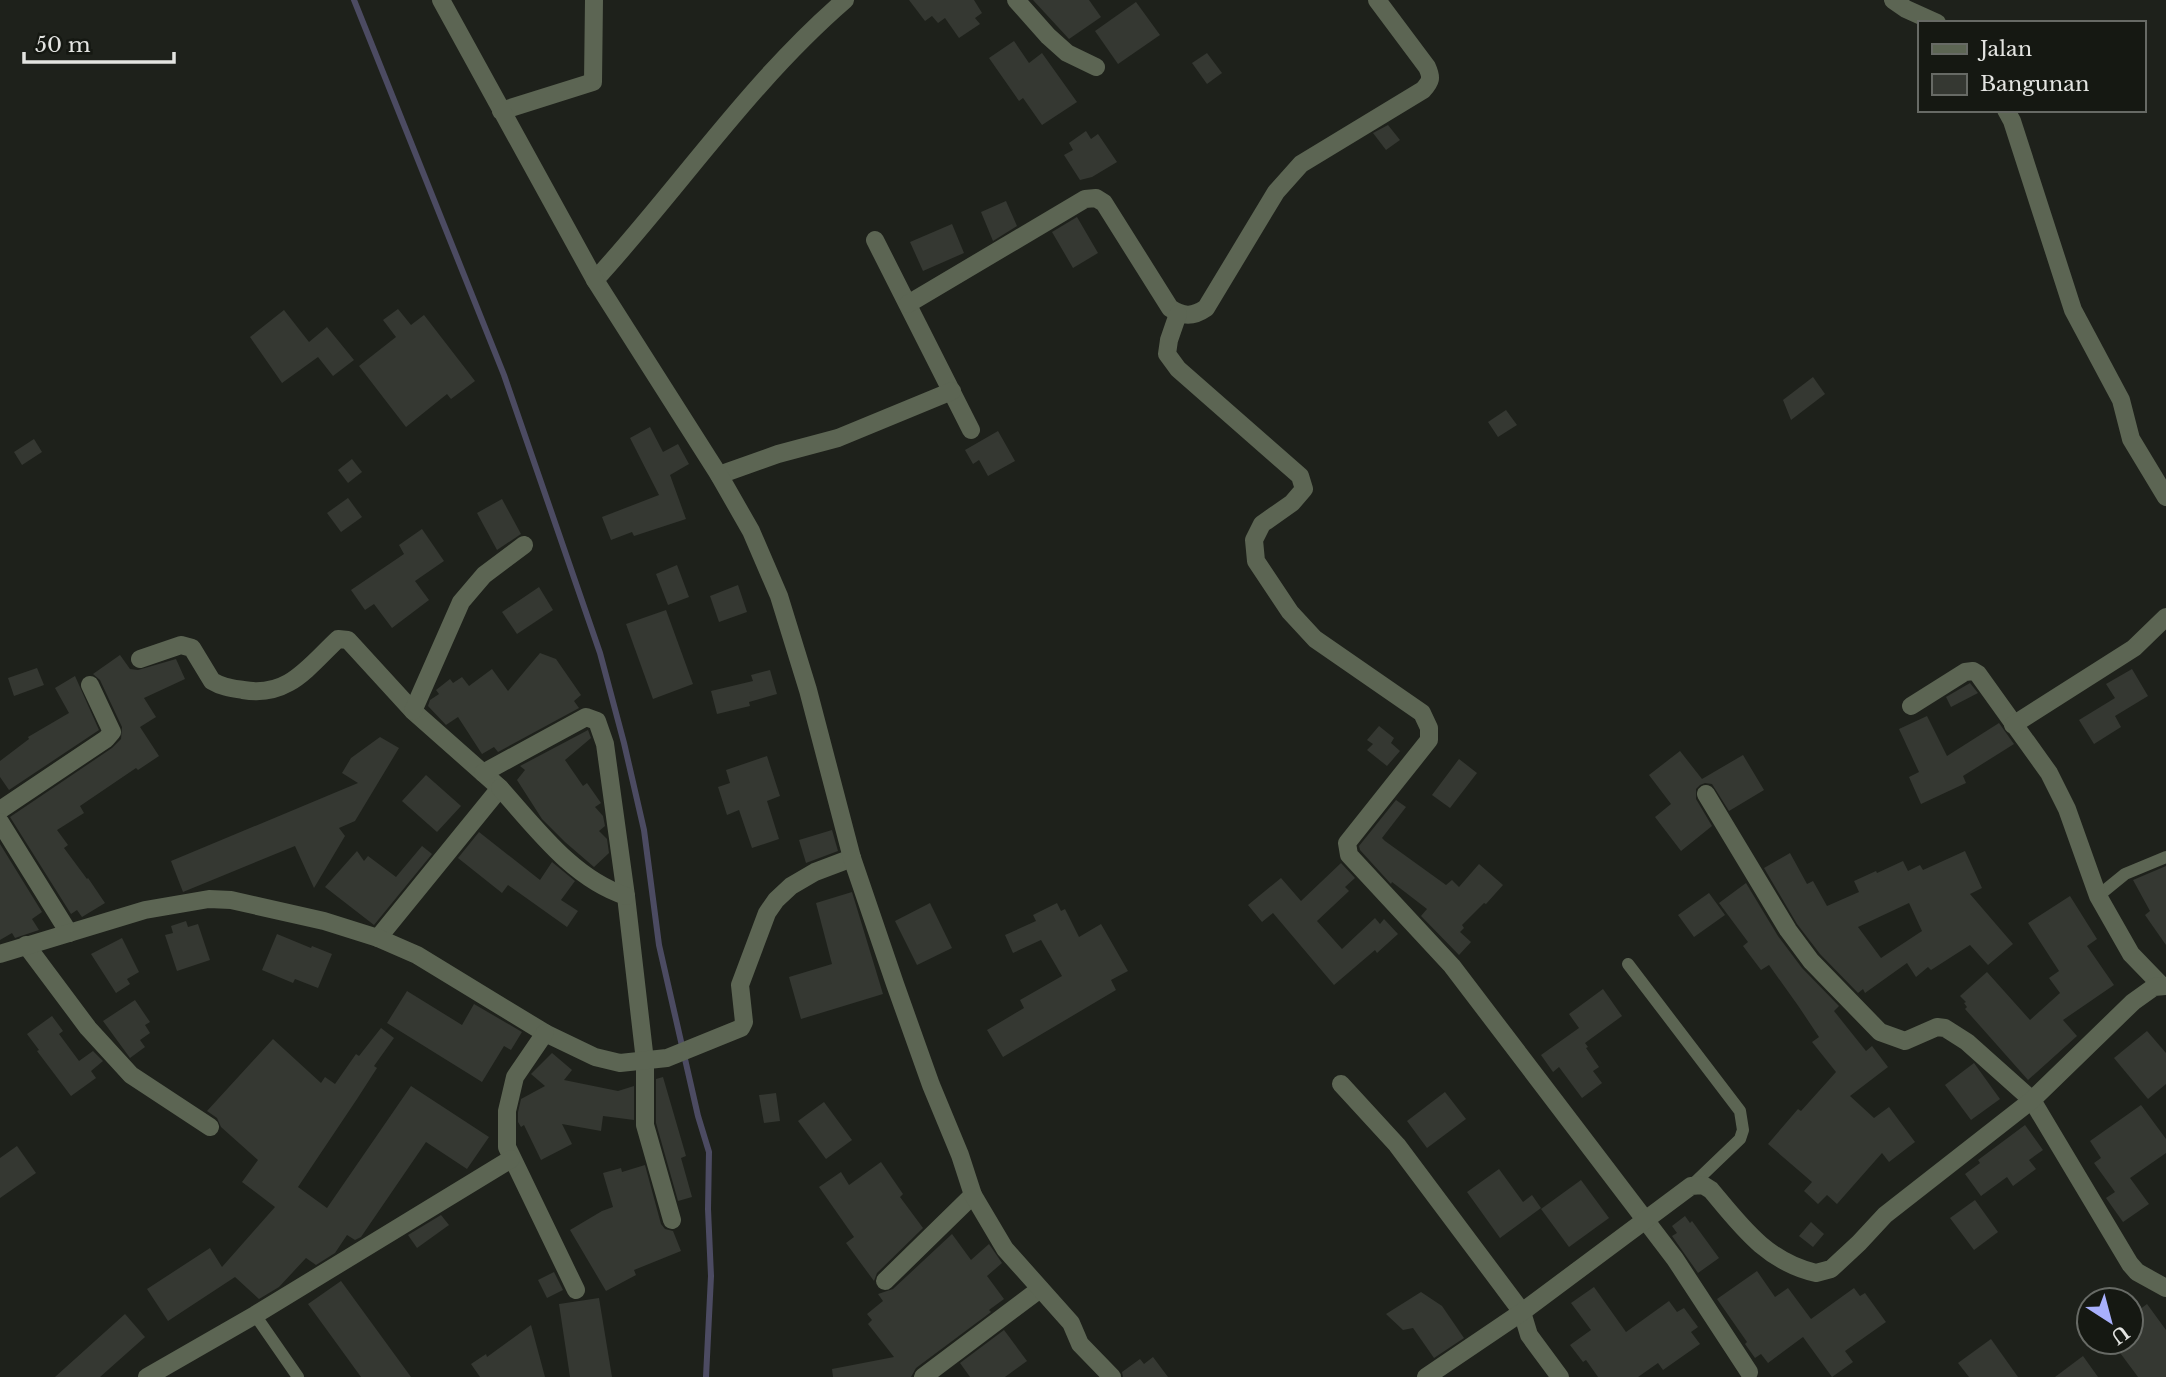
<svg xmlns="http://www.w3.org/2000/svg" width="2166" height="1377" viewBox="0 0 2166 1377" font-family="'Libre Baskerville',serif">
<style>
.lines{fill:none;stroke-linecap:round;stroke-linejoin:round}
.stream{stroke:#4c4b62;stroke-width:6}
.building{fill:#353832;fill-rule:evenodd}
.service{stroke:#5c6553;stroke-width:12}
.minor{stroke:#5c6553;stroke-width:18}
.tertiary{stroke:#5c6553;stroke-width:18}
</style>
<rect width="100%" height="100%" fill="#1e211b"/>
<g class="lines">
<path class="stream" d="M354,0L504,375L600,653L624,743L644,830L659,945L698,1116L709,1152L708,1209L711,1276L706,1377"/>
</g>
<g class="building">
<path d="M909,0H974L982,13L975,18L980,24L959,38L945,18L938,23L932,16L925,21Z"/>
<path d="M1033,0H1089L1101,17L1069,39Z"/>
<path d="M1136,2L1160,35L1118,64L1095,31Z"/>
<path d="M1014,41L1029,63L1042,53L1077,102L1042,125L1023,98L1019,101L989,58Z"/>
<path d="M1207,53L1222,73L1207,84L1192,63Z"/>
<path d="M1388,125L1400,140L1386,150L1373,133Z"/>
<path d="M1086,131L1091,139L1098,134L1117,162L1092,177L1080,180L1064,155L1073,150L1069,143Z"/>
<path d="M1006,201L1017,226L993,241L981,212Z"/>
<path d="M1077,217L1098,253L1073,268L1052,232Z"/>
<path d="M952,224L964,253L923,271L910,242Z"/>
<path d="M398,309L411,325L424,315L475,381L451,399L447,394L406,427L359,366L396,337L383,320Z"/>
<path d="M284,310L309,342L327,327L354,360L333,376L318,357L282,383L250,337Z"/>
<path d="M1813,377L1825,394L1791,420L1783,400Z"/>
<path d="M1506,410L1517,425L1498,437L1488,422Z"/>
<path d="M650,427L663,452L678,444L689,464L670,475L686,519L634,536L632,532L611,540L602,517L659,495L630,438Z"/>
<path d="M998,431L1015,461L988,476L979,460L973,464L965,450Z"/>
<path d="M34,439L42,452L22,465L14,452Z"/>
<path d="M352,459L362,472L348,483L338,470Z"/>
<path d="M348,498L362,517L341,532L327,513Z"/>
<path d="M502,499L521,534L497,550L477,513Z"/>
<path d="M422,529L444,561L415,581L429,600L392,628L374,604L365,610L351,590L404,554L399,545Z"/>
<path d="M677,565L689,597L668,605L656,574Z"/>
<path d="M738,585L747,612L719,622L710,596Z"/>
<path d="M539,587L553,610L517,634L502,612Z"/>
<path d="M666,610L693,684L653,699L626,624Z"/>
<path d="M540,653L556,659L581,695L574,701L579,708L498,752L494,747L482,754L458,717L446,725L428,706L430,700L439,694L436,690L450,679L453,683L462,677L469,686L492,669L508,691Z"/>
<path d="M120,655L130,669L138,670L176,659L185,679L144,698L156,717L140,727L159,756L138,770L136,768L80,806L84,813L57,830L68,845L64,848L87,879L88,878L105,903L82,917L77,910L71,914L10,817L112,748L121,739L122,727L100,680L93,674Z"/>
<path d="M37,668L44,685L14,696L8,678Z"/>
<path d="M2132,669L2148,696L2115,716L2121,727L2094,744L2079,720L2115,698L2106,684Z"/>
<path d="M770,670L777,694L749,702L750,706L717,714L711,691L753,681L751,675Z"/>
<path d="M75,676L99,730L9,790L0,777V761L29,739L28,737L69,713L55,688Z"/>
<path d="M1970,683L1978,693L1951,707L1946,697Z"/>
<path d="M1927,716L1947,756L1999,723L2014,744L1963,776L1966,783L1921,804L1909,777L1919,772L1899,729Z"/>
<path d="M1379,726L1394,738L1391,743L1400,751L1387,766L1367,750L1373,744L1367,740Z"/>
<path d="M588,730L591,738L565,760L583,786L587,783L601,803L595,807L603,816L605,826L599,831L607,839L609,853L594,867L565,842L542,819L517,780L525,770L520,766Z"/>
<path d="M380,737L399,748L355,821L339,828L345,836L314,888L295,846L183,892L171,861L358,783L342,773L351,758Z"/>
<path d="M1680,751L1702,779L1743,755L1764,790L1729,811L1712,784L1705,783L1700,785L1696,789V799L1712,826L1681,851L1655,817L1671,804L1649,775Z"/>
<path d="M767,756L780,796L767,801L779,839L752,848L739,810L727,815L718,787L730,783L726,770Z"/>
<path d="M1459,759L1477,773L1450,808L1432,795Z"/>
<path d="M426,775L461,806L437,832L402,801Z"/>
<path d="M1396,800L1406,807L1382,838L1385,841L1446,885L1452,880L1459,887L1479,864L1503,885L1486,904L1484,903L1462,925L1464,928L1460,932L1471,942L1459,955L1421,916L1427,909L1392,882L1391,884L1360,850L1359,846Z"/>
<path d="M832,830L838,851L806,863L799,840Z"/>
<path d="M479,832L540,880L552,862L575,881L561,900L578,911L567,927L508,885L502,893L458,858Z"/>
<path d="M0,844L42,912L32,919L39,930L15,938L12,933L0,940Z"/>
<path d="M422,846L432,854L374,925L325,887L357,851L364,861L368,856L396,877Z"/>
<path d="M1965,851L1982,888L1970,894L2013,944L1988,965L1970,945L1931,970L1928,967L1916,977L1907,963L1865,993L1863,989L1858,993L1820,954L1797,924L1764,868L1790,853L1807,884L1813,881L1827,906L1859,892L1854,881L1876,871L1877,873L1903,861L1908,871L1920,865L1923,870ZM1909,903L1922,931L1881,958L1858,927Z"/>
<path d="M1341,863L1355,878L1345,887L1349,891L1317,921L1342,949L1375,918L1380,924L1384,919L1398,934L1377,953L1375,950L1334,985L1273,913L1262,922L1248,905L1281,878L1301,901Z"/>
<path d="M2166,866V945L2145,915L2150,911L2133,880Z"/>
<path d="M1746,883L1778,936L1802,968L1839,1006L1834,1011L1866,1051L1872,1046L1888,1067L1850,1096L1874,1118L1889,1107L1915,1142L1889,1162L1882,1153L1837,1204L1827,1195L1818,1204L1804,1191L1812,1182L1768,1144L1798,1109L1801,1111L1836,1072L1812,1042L1819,1037L1799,1007L1769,965L1761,970L1743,946L1748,942L1719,903Z"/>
<path d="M852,892L883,994L801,1019L789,977L832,964L816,903Z"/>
<path d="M1709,893L1725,915L1694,937L1678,915Z"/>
<path d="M2070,896L2097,939L2087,946L2114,985L2063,1020L2077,1036L2028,1080L1965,1009L1967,1007L1964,1003L1966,1002L1960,996L1987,972L2030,1020L2060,993L2049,978L2059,971L2028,923Z"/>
<path d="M930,903L952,948L917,965L895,921Z"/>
<path d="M1057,903L1061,911L1065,909L1079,937L1101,924L1128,971L1111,980L1116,990L1003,1057L987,1030L1024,1008L1020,1000L1062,976L1041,940L1013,953L1005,935L1036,921L1033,915Z"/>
<path d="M186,921L188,927L198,924L210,960L177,971L165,935L173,933L171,926Z"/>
<path d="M277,934L311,948L312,946L332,954L318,988L295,979L293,983L262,970Z"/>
<path d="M122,938L139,972L127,979L130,984L116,993L91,954Z"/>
<path d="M1603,989L1622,1016L1585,1043L1588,1047L1586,1048L1599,1067L1593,1071L1602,1083L1582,1098L1559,1067L1553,1072L1541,1055L1579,1028L1569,1014Z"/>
<path d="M407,991L462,1025L474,1004L522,1032L511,1050L504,1046L482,1082L387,1023Z"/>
<path d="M135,1000L150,1022L145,1025L150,1033L140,1040L145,1047L130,1058L103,1021Z"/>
<path d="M52,1016L63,1031L59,1034L79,1061L93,1051L103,1061L91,1071L96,1078L71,1096L37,1051L39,1050L27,1034Z"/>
<path d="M381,1028L394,1038L374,1066L377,1068L357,1099L298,1187L327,1208L411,1086L489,1137L467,1169L426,1142L361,1237L355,1240L347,1235L335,1253L316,1265L306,1258L279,1287L259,1299L235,1277L168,1321L147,1289L210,1248L222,1267L275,1207L242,1182L258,1160L221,1127L217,1118L207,1111L273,1039L321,1083L325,1077L335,1084L356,1054L359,1056Z"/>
<path d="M2147,1031L2166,1053V1084L2148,1099L2114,1058Z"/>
<path d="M552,1053L572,1070L564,1080L618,1091L634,1086V1120L603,1116L601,1131L562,1124L572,1144L541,1160L524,1125L521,1127L518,1122V1112L521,1099L545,1086L531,1074Z"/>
<path d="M1974,1063L2000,1099L1971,1120L1945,1085Z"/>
<path d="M663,1077L686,1156L681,1158L692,1197L678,1201L656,1123V1079Z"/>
<path d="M1445,1092L1466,1119L1427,1148L1407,1121Z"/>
<path d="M776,1093L780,1121L764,1123L759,1095Z"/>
<path d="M824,1102L852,1140L826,1159L798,1121Z"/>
<path d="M2141,1105L2166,1139V1153L2130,1178L2149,1204L2123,1222L2106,1198L2115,1192L2094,1163L2101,1158L2090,1141Z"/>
<path d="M2025,1125L2043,1150L2029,1160L2036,1169L2013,1186L2007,1177L1981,1196L1965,1174L1980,1163L1978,1160Z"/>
<path d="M17,1146L36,1173L0,1198V1158Z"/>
<path d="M881,1162L903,1194L900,1197L923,1228L877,1273L874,1281L846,1243L854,1237L819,1187L841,1172L849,1185Z"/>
<path d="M645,1165L661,1224L665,1229L673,1231L681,1251L634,1270L636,1275L606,1291L570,1230L602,1211L613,1207L603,1173L621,1168L622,1172Z"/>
<path d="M1499,1169L1523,1202L1532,1195L1541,1208L1500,1238L1467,1192Z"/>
<path d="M1581,1180L1609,1218L1569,1247L1541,1209Z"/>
<path d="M1975,1200L1998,1232L1974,1250L1950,1218Z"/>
<path d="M441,1215L449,1225L417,1248L408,1235Z"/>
<path d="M1685,1216L1690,1223L1692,1221L1719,1258L1698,1273L1672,1236L1677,1233L1672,1226Z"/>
<path d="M1811,1222L1824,1234L1813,1247L1799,1236Z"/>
<path d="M952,1234L971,1260L989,1244L1002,1263L987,1276L1004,1299L989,1310L991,1312L916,1368L911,1377H833L832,1369L894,1357L868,1324L872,1320L867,1314L883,1301L878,1294L893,1289Z"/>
<path d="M1757,1271L1775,1297L1788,1288L1811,1319L1854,1288L1860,1296L1865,1293L1886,1322L1845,1351L1853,1362L1832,1377L1803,1337L1768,1363L1761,1354L1755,1358L1745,1344L1747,1342L1717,1299Z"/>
<path d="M554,1272L563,1290L547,1298L538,1280Z"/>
<path d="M341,1281L411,1377H361L308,1304Z"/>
<path d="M1594,1287L1626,1332L1669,1301L1677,1312L1684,1308L1698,1327L1691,1332L1700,1344L1663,1370L1658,1363L1638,1377H1598L1586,1360L1583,1362L1570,1345L1591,1330L1571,1303Z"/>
<path d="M1421,1292L1442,1306L1464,1338L1434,1358L1413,1328L1403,1330L1386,1314Z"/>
<path d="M599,1298L612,1377H570L559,1304Z"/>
<path d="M2147,1304L2166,1330V1377H2138L2112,1342H2131V1316Z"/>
<path d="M125,1314L145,1337L100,1377H55Z"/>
<path d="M531,1325L545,1377H480L471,1364L486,1354L487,1357Z"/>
<path d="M1004,1330L1027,1361L1005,1377H970L960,1363Z"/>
<path d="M1991,1339L2018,1377H1969L1958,1363Z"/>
<path d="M2083,1356L2098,1377H2055Z"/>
<path d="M1153,1357L1168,1377H1123L1122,1372L1140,1359L1144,1364Z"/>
</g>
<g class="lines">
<g class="service">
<path d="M2098,896L2125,874L2166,857"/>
<path d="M1628,964L1740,1111L1743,1130L1740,1139L1691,1186"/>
<path d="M255,1315L298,1377"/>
</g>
<g class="minor">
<path d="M1016,0L1048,36L1067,53L1096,67"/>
<path d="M1893,0L1906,9L1937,23"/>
<path d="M2006,110L2012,121L2073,310L2121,400L2131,439L2166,497"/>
<path d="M501,111L593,82L594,0"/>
<path d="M875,240L971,430"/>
<path d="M595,280C680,187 749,83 845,0"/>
<path d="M908,304L1085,199L1096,198L1104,203L1170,308C1183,317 1193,317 1206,308L1276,192L1301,164L1423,90C1431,81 1432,78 1427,67L1377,0"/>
<path d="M1178,314L1169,340L1167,354L1178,369L1300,476L1304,489L1292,503L1262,524L1254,540L1256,561L1290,612L1315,639L1422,713L1429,728V740L1347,843L1349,855L1452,966L1675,1259L1749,1372"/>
<path d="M719,475L778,454L838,438L952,391"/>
<path d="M140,659L181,645L192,648L212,681C222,687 231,688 243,690C288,698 308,667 338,639L348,640L413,711L500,788L378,938"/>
<path d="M1911,706L1965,672L1973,671L1978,674L2049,773L2067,809L2098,896L2131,954L2162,986"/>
<path d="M413,711L461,602L484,575L524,545"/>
<path d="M2013,725L2134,648L2166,617"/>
<path d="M483,773L586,717L597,721L605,744L626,896L645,1061V1125L672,1220"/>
<path d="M500,788C536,828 573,879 626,896"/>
<path d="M1706,794L1788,930L1811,961L1880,1032L1905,1041L1937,1027L1945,1028L1967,1042L2032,1100L2130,1264L2137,1272L2166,1288"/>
<path d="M0,810L106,739L112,732L90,685"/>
<path d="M0,822L69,933"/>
<path d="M26,945L88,1028L131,1075L210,1127"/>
<path d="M0,954L145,910L209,899L231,900L324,921L378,938L417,955L545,1033L595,1057L620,1063L667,1058L741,1028L744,1022L740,985L767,913L776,900L791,886L815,872L852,858"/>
<path d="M545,1033L515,1077L507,1111V1147L576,1290"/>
<path d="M1341,1084L1397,1145L1522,1312L1529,1335L1560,1377"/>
<path d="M885,1281L973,1195"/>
<path d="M147,1377L255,1315L511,1159"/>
<path d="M923,1377L1040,1289"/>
<path d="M1426,1377L1522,1312L1691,1186L1703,1185L1711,1190C1741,1226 1767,1262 1816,1273L1831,1269L1859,1243L1885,1215L2032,1100L2133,1002L2154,987L2166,986"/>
</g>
<path class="tertiary" d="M441,0L595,280L719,475L751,531L779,596L808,690L852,858L895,984L931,1085L960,1155L973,1195L1005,1249L1071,1323L1080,1344L1112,1377"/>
</g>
<rect x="1918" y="21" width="228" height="91" fill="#151812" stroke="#676a65" stroke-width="2"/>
<rect x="1932" y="44" width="35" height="10" fill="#5c6553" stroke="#676a65" stroke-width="2"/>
<text x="1980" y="56" font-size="21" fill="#e3e4e1">Jalan</text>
<rect x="1932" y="74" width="35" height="21" fill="#353832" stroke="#676a65" stroke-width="2"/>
<text x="1980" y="91" font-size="21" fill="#e3e4e1">Bangunan</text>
<g transform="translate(2110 1321) rotate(144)"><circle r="33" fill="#151812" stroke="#676a65" stroke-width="2"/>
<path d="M0-5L12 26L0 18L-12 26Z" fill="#a8b0fc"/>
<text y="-10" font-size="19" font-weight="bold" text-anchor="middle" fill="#e3e4e1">U</text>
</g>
<path d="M24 52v10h150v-10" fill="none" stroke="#e3e4e1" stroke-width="3.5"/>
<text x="35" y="52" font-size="21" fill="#e3e4e1" stroke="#151812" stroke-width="5" paint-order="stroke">50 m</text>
</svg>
